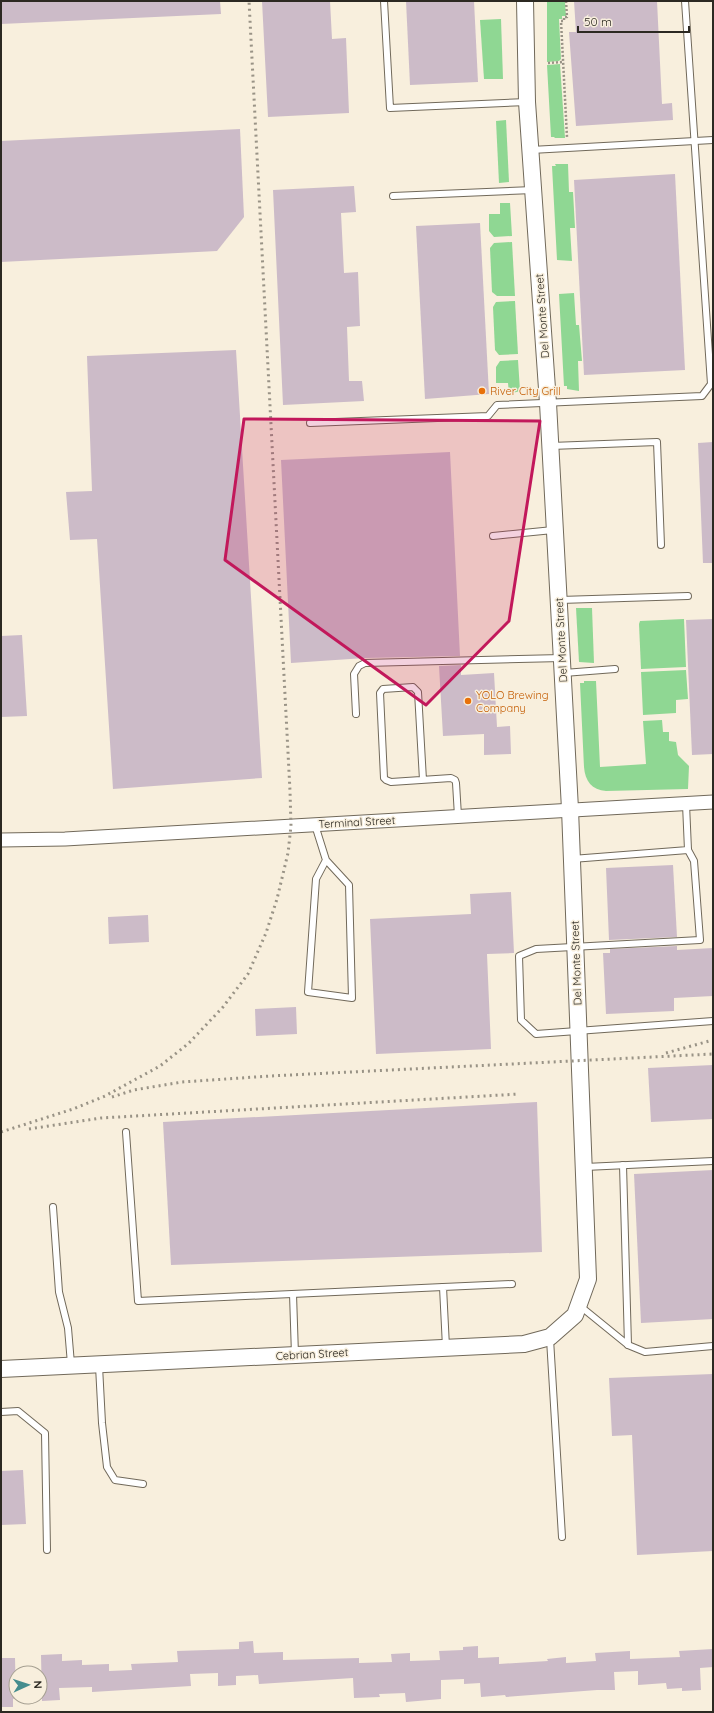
<svg xmlns="http://www.w3.org/2000/svg" width="714" height="1713" viewBox="0 0 714 1713" font-family="Quicksand,sans-serif">
<style>
.green{fill:#8fd793}
.building{fill:#ccbbc8}
.lines{fill:none;stroke-linecap:round;stroke-linejoin:round}
.service-casing{stroke:#71695a;stroke-width:8}
.minor-casing{stroke:#71695a;stroke-width:15}
.tertiary-casing{stroke:#71695a;stroke-width:18}
.path{stroke:#999386;stroke-width:2.5;stroke-dasharray:2 2;stroke-linecap:butt}
.service{stroke:#fff;stroke-width:6}
.minor{stroke:#fff;stroke-width:13}
.tertiary{stroke:#fff;stroke-width:16}
.rail{stroke:#999386;stroke-width:3;stroke-dasharray:2 4;stroke-linecap:butt}
.marked{fill:#c2185b;fill-opacity:0.2;stroke:#c2185b;stroke-width:3;stroke-linejoin:round}
.food-dot{fill:#e8710a;stroke:#f8efdd;stroke-width:1.5}
.labels{text-anchor:middle;stroke-width:3;stroke-linejoin:round;paint-order:stroke}
.street-label{font-size:11px;fill:#2c2922;stroke:#f8efdd}
.food-label{font-size:11px;fill:#c56008;stroke:#f8efdd;text-anchor:start}
</style>
<rect width="100%" height="100%" fill="#f8efdd"/>
<g class="green">
<path d="M547,1L565,2L566,16H562V19H559L561,59L559,61L547,62Z"/>
<path d="M501,19L503,79H484L480,20Z"/>
<path d="M560,64L565,138H555L554,137H551L547,65Z"/>
<path d="M506,120L509,182L499,183L496,121Z"/>
<path d="M555,164H568L569,192H573L575,228H570L572,261L557,260L552,166H556Z"/>
<path d="M500,203H510L512,236L494,237L489,231V214H500Z"/>
<path d="M512,242L515,296H497L492,292L490,248L494,243Z"/>
<path d="M574,293L576,325H579L582,361H578L579,391L567,389V386H564L559,294Z"/>
<path d="M515,301L518,354L499,355L495,350L493,307L496,302Z"/>
<path d="M518,360L520,391L509,394L508,383H496V367L500,361Z"/>
<path d="M576,608H592L594,663L579,662Z"/>
<path d="M684,619L686,667L641,669L639,624L640,621Z"/>
<path d="M686,670L688,699L676,700V713L643,715L641,672Z"/>
<path d="M584,681H596L600,767L646,764L643,721L662,720L663,732H669V741L676,742L678,755L689,766L688,789L606,791C592,790 585,781 584,767L580,683H584Z"/>
</g>
<g class="building">
<path d="M1,1H220L221,14L1,24Z"/>
<path d="M262,1H330L332,39L346,38L349,113L268,117Z"/>
<path d="M406,1H474L478,82L410,85Z"/>
<path d="M574,1H657L662,104L672,103L673,120L576,126L569,32H576Z"/>
<path d="M240,129L244,217L217,251L1,262V141Z"/>
<path d="M675,174L685,370L584,375L574,180Z"/>
<path d="M354,186L356,212L341,213L344,273L358,272L360,326L347,327L349,381H362L364,401L283,405L273,190Z"/>
<path d="M480,223L489,394L425,399L416,226Z"/>
<path d="M236,350L262,778L113,789L97,539L70,540L66,492L92,491L87,356Z"/>
<path d="M713,442V563H703L698,443Z"/>
<path d="M450,452L460,656L365,658L291,663L281,460Z"/>
<path d="M713,619V754L692,755L686,620Z"/>
<path d="M22,635L27,716L1,717V636Z"/>
<path d="M461,665V675L494,673L497,727L510,726L511,754L484,755V734L443,736L439,666Z"/>
<path d="M673,865L677,937L609,940L606,868Z"/>
<path d="M511,892L514,953L487,954L491,1049L376,1054L370,919L471,914L470,894Z"/>
<path d="M148,915L149,942L109,944L108,917Z"/>
<path d="M677,946V950L713,948V996L674,998V1011L606,1014L603,953H610V949Z"/>
<path d="M296,1007L297,1034L256,1036L255,1009Z"/>
<path d="M713,1065V1119L651,1122L648,1068Z"/>
<path d="M537,1102L542,1252L171,1265L163,1122Z"/>
<path d="M713,1170V1319L641,1323L634,1174Z"/>
<path d="M713,1374V1551L637,1555L632,1435L612,1436L609,1378Z"/>
<path d="M23,1470L26,1524L1,1525V1471Z"/>
<path d="M253,1641L254,1653L283,1652V1660L359,1658V1663L392,1662L391,1654L410,1653V1661L440,1660L439,1651L463,1650V1647L478,1646V1658L499,1657V1664L548,1661L547,1659L566,1657V1663L596,1661L595,1653L630,1651V1659L680,1657L679,1651L713,1649V1667L700,1668L701,1690L682,1691V1688L667,1689L666,1683L638,1685V1671L614,1672L615,1690H597L506,1697L505,1695L481,1697L480,1683L464,1684V1679L441,1680V1699L406,1702L405,1693L379,1694L380,1697L354,1698L353,1678L259,1684L258,1675L236,1676V1685L218,1686V1673L190,1674L191,1686L92,1692V1687L59,1688L60,1700L42,1701L41,1655L62,1654V1661L82,1660V1665L109,1664V1671L132,1670L131,1664L178,1662L177,1651L239,1649V1642Z"/>
<path d="M1,1658H15L16,1698L13,1699V1707H1Z"/>
</g>
<g class="lines">
<g class="service-casing">
<g id="service">
<path d="M384,1L390,108L527,102"/>
<path d="M531,150L713,140"/>
<path d="M393,196L533,190"/>
<path d="M310,423L488,416L497,405L702,396L711,384L685,1"/>
<path d="M551,446L657,442L661,545"/>
<path d="M493,536L553,530"/>
<path d="M560,600L688,596"/>
<path d="M564,673L615,669"/>
<path d="M356,714L354,674L359,666L365,663L562,658"/>
<path d="M423,780L418,692L413,687L383,689L380,693L384,778L386,780L391,782L451,778L455,780L456,783L458,816"/>
<path d="M315,825L326,860L349,885L352,998L308,992L316,879L326,860"/>
<path d="M688,850L694,861L700,940L536,949L519,956L521,1020L536,1034L713,1021"/>
<path d="M572,859L688,850L686,804"/>
<path d="M126,1132L138,1301L443,1287"/>
<path d="M623,1165L628,1345"/>
<path d="M585,1167L713,1161"/>
<path d="M53,1207L59,1292L68,1328L71,1364"/>
<path d="M293,1294L295,1355"/>
<path d="M580,1306L628,1345L645,1352L713,1346"/>
<path d="M550,1339L562,1537"/>
<path d="M446,1347L443,1287L512,1284"/>
<path d="M99,1366L102,1423L107,1467L115,1480L143,1484"/>
<path d="M1,1412L18,1411L45,1433L47,1550"/>
</g>
</g>
<g class="minor-casing">
<path id="minor" d="M1,840L65,839L713,802"/>
</g>
<g class="tertiary-casing">
<path id="tertiary" d="M1,1369L524,1344L550,1337L575,1315L588,1279L570,809L548,403L527,102L525,1"/>
</g>
<g class="path">
<path d="M566,1L567,17H564V21H561L567,137"/>
<path d="M548,63L563,62"/>
</g>
<use href="#service" class="service"/>
<use href="#minor" class="minor"/>
<use href="#tertiary" class="tertiary"/>
<g class="rail">
<path d="M666,1053L713,1040"/>
<path d="M112,1097L134,1090L182,1082L270,1076L713,1054"/>
<path d="M29,1129L101,1118L519,1094"/>
<path d="M1,1132L73,1109L105,1096L160,1066L189,1043L223,1007L248,974L266,933L277,899L288,853L291,826L290,791L249,1"/>
</g>
</g>
<path class="marked" d="M244,419L540,421L509,621L426,705L225,560Z"/>
<g class="food-dot">
<circle cx="482" cy="391" r="4"/>
<circle cx="468" cy="701" r="4"/>
</g>
<g class="labels">
<g class="street-label">
<text transform="translate(542 316) rotate(-94)" y="4">Del Monte Street</text>
<text transform="translate(561 640) rotate(-93)" y="4">Del Monte Street</text>
<text transform="translate(357 822) rotate(-3)" y="4">Terminal Street</text>
<text transform="translate(576 963) rotate(-92)" y="4">Del Monte Street</text>
<text transform="translate(312 1354) rotate(-3)" y="4">Cebrian Street</text>
</g>
<g class="food-label">
<text x="490" y="395">River City Grill</text>
<text x="476" y="699">YOLO Brewing<tspan x="476" dy="13">Company</tspan></text>
</g>
</g>
<rect width="714" height="1713" fill="none" stroke="#2c2922" stroke-width="4"/>
<g transform="translate(28 1685) rotate(87)"><circle r="19" fill="#f8efdd" stroke="#a6a092"/>
<path d="M0-3L7 15L0 10L-7 15Z" fill="#458d8e"/>
<text y="-6" font-size="11" font-weight="bold" text-anchor="middle" fill="#2c2922">N</text>
</g>
<path d="M578 26v6h111v-6" fill="none" stroke="#2c2922" stroke-width="2"/>
<text x="584" y="26" font-size="12" fill="#2c2922" stroke="#f8efdd" stroke-width="3" paint-order="stroke">50 m</text>
</svg>
